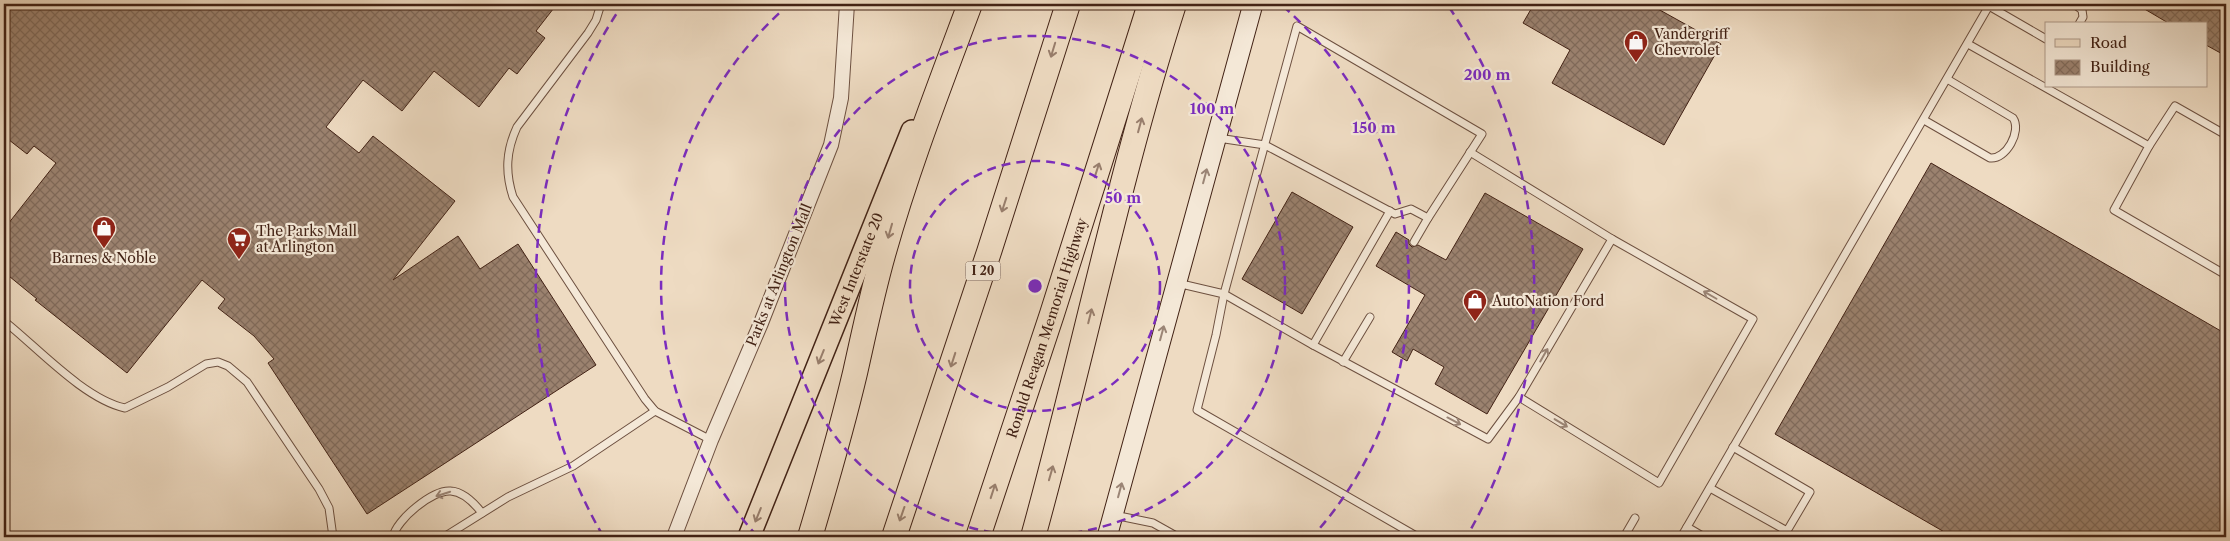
<svg xmlns="http://www.w3.org/2000/svg" width="2230" height="541" viewBox="0 0 2230 541" font-family="'Libre Caslon Text',serif">
<style>
.building{fill:url(#building-cross-hatch);stroke:#422215}
.lines{fill:none;stroke-linecap:round;stroke-linejoin:round}
.lane-casing{stroke:#6d5040;stroke-width:9}
.street-casing{stroke:#6d5040;stroke-width:16}
.secondary-casing{stroke:#422215;stroke-width:21}
.primary-casing{stroke:#422215;stroke-width:24}
.highway-casing{stroke:#422215;stroke-width:26}
.lane{stroke:#f4e8d7;stroke-width:7}
.street{stroke:#f4e8d7;stroke-width:14}
.secondary{stroke:#f4e8d7;stroke-width:19}
.primary{stroke:#eedbc2;stroke-width:21}
.highway{stroke:#eedbc2;stroke-width:24}
.oneway{stroke:#987e6c}
.oneway2{stroke:#9b8576}
.ring{fill:none;stroke:#7b2cbf;stroke-width:2.5;stroke-dasharray:9 6}
.labels{text-anchor:middle;stroke-width:4.5;stroke-linejoin:round;paint-order:stroke}
.shield{fill:#f4e8d7;stroke:#775d4f;stroke-width:1}
.shield-label{font-size:12px;font-weight:bold;fill:#422215}
.poi-label{font-size:14px;fill:#422215;stroke:#f4e8d7;text-anchor:start}
.street-label{font-size:14px;fill:#422215;stroke:#f4e8d7}
.centre{fill:#7b2cbf;stroke:#f4e8d7;stroke-width:2.5}
.ring-label{font-size:15px;text-anchor:middle;font-weight:bold;fill:#7b2cbf;stroke:#f4e8d7;stroke-width:4.5;stroke-linejoin:round;paint-order:stroke}
</style>
<defs>
<pattern id="building-cross-hatch" width="8" height="8" patternUnits="userSpaceOnUse" patternTransform="scale(1.25)"><rect width="8" height="8" fill="#9b826f"/><path d="M0 0l8 8M0 8l8-8" fill="none" stroke="#806a5a"/></pattern>
</defs>
<rect width="100%" height="100%" fill="#eedbc2"/>
<filter id="stains"><feTurbulence type="fractalNoise" baseFrequency=".004" numOctaves="4"/><feColorMatrix values="0 0 0 0 .2 0 0 0 0 .09 0 0 0 0 .02 0 0 0 .5 -.17"/></filter>
<radialGradient id="worn" r=".72"><stop offset=".6" stop-color="#630" stop-opacity="0"/><stop offset="1" stop-color="#630" stop-opacity=".3"/></radialGradient>
<g class="building">
<path d="M4,4H557L536,31L545,38L517,74L509,68L479,107L434,71L402,111L363,80L326,127L359,153L373,136L455,201L393,280L458,236L480,269L518,244L596,365L367,514L268,363L274,359L254,336L218,308L225,299L202,280L127,373L35,300L37,299L4,272V229L56,163L34,146L27,154L4,136Z"/>
<path d="M1534,4H1649L1721,44L1664,145L1552,83L1570,50L1523,23Z"/>
<path d="M2136,4H2226V56L2206,45V24H2170Z"/>
<path d="M1931,163L2226,334V537H1953L1775,434Z"/>
<path d="M1292,192L1353,227L1302,314L1242,279Z"/>
<path d="M1485,193L1583,249L1487,414L1435,384L1444,367L1413,349L1407,361L1392,352L1425,295L1376,266L1396,232L1409,240V244L1412,247L1418,245L1446,260Z"/>
</g>
<g class="lines">
<g class="lane-casing">
<g id="lane">
<path d="M601,4L596,20L588,33L517,127C506,151 505,172 513,197L645,399L655,411L711,440"/>
<path d="M2074,4L2082,10L2083,17L2079,24"/>
<path d="M1989,6L2046,39"/>
<path d="M1968,44L2149,146L2114,210L2226,275"/>
<path d="M1924,120L1990,158C2006,160 2022,131 2013,118L1947,79"/>
<path d="M1218,138L1265,145L1395,214L1411,209L1428,218L1482,134L1297,26L1224,294L1216,335L1197,410L1418,537"/>
<path d="M2149,146L2175,106L2226,135"/>
<path d="M1470,152L1612,239L1753,319L1659,483L1519,397"/>
<path d="M1414,242L1428,218"/>
<path d="M1177,283L1224,294L1313,345L1488,439L1519,397L1612,239"/>
<path d="M4,321C37,347 84,399 125,408L168,387L206,364L218,362L228,366L247,382L319,489L329,508L333,537"/>
<path d="M1313,345L1390,211"/>
<path d="M1343,362L1370,317"/>
<path d="M1710,488L1787,531L1810,492L1733,447"/>
<path d="M1114,515L1153,523L1178,537"/>
<path d="M393,537C396,520 433,489 451,491C464,492 475,504 482,513"/>
<path d="M444,537L508,497L573,466L655,411"/>
<path d="M1624,537L1635,518"/>
<path d="M1681,537L1687,527"/>
<path d="M1704,537L1687,527L1990,4"/>
</g>
</g>
<g class="street-casing">
<path id="street" d="M674,537L711,440L761,323L831,145L841,98L847,4"/>
</g>
<g class="secondary-casing">
<path id="secondary" d="M1107,537L1253,4"/>
</g>
<g class="primary-casing">
<g id="primary">
<path id="s1" d="M749,537L912,131"/>
</g>
</g>
<g class="highway-casing">
<g id="highway">
<path d="M810,537C826,483 842,428 855,373C864,333 872,294 883,255C907,169 939,87 970,4"/>
<path d="M894,537L989,252L1068,4"/>
<path id="s2" d="M978,537L1052,314L1150,4"/>
<path d="M1033,537C1082,360 1118,179 1174,4"/>
</g>
</g>
<use href="#lane" class="lane"/>
<use href="#street" class="street"/>
<use href="#secondary" class="secondary"/>
<use href="#primary" class="primary"/>
<use href="#highway" class="highway"/>
</g>
<defs><path id="oneway-shaft" d="M-6 0H5M1.5-3L5.5 0L1.5 3" fill="none" stroke-width="1.6" stroke-linecap="round" stroke-linejoin="round" transform="scale(1.25)"/></defs>
<g class="oneway">
<use href="#oneway-shaft" transform="translate(1053 50) rotate(107)"/>
<use href="#oneway-shaft" transform="translate(1140 125) rotate(-75)"/>
<use href="#oneway-shaft" transform="translate(1097 170) rotate(-72)"/>
<use href="#oneway-shaft" transform="translate(1004 205) rotate(108)"/>
<use href="#oneway-shaft" transform="translate(890 231) rotate(106)"/>
<use href="#oneway-shaft" transform="translate(1090 316) rotate(-76)"/>
<use href="#oneway-shaft" transform="translate(821 357) rotate(112)"/>
<use href="#oneway-shaft" transform="translate(953 360) rotate(108)"/>
<use href="#oneway-shaft" transform="translate(1051 473) rotate(-74)"/>
<use href="#oneway-shaft" transform="translate(993 491) rotate(-72)"/>
<use href="#oneway-shaft" transform="translate(902 514) rotate(109)"/>
<use href="#oneway-shaft" transform="translate(758 515) rotate(112)"/>
</g>
<g class="oneway2">
<use href="#oneway-shaft" transform="translate(1205 176) rotate(-75)"/>
<use href="#oneway-shaft" transform="translate(1710 295) rotate(-150)"/>
<use href="#oneway-shaft" transform="translate(1162 333) rotate(-75)"/>
<use href="#oneway-shaft" transform="translate(1544 355) rotate(-60)"/>
<use href="#oneway-shaft" transform="translate(1454 421) rotate(28)"/>
<use href="#oneway-shaft" transform="translate(1561 423) rotate(31)"/>
<use href="#oneway-shaft" transform="translate(1120 490) rotate(-75)"/>
<use href="#oneway-shaft" transform="translate(443 494) rotate(162)"/>
</g>
<g class="ring">
<circle cx="1035" cy="286" r="125"/>
<circle cx="1035" cy="286" r="250"/>
<path d="M757 536A374 374 0 0 1 787 6M1283 6A374 374 0 0 1 1313 536"/>
<path d="M603 536A499 499 0 0 1 621 7M1449 7A499 499 0 0 1 1467 536"/>
</g>
<defs>
<g id="shop-pin" transform="scale(1.25)"><path d="M0 17L-7.5 6A9.5 9.5 0 1 1 7.5 6Z" fill="#8f2418" stroke="#f4e8d7"/><path d="M-5-2.5h2.3a2.7 3.5 0 0 1 5.4 0H5L5.5 6h-11ZM-1.5-2.5h3a1.5 2.3 0 0 0-3 0Z" fill="#fff"/></g>
<g id="supermarket-pin" transform="scale(1.25)"><path d="M0 17L-7.5 6A9.5 9.5 0 1 1 7.5 6Z" fill="#8f2418" stroke="#f4e8d7"/><path d="M-6-5.5h2.5l.6 2H6L4.5 2H-2.5L-4.4-4H-6ZM-1.5 3.2a1.3 1.3 0 1 0 .1 0ZM3 3.2a1.3 1.3 0 1 0 .1 0Z" fill="#fff"/></g>
</defs>
<g fill-rule="evenodd">
<use href="#shop-pin" x="1636" y="42"/>
<use href="#shop-pin" x="104" y="228"/>
<use href="#supermarket-pin" x="239" y="239"/>
<use href="#shop-pin" x="1475" y="301"/>
</g>
<g class="labels">
<rect class="shield" x="965.5" y="261.5" width="35" height="19" rx="4"/>
<g class="shield-label">
<text x="983" y="275">I 20</text>
</g>
<g class="poi-label">
<text x="1654" y="39">Vandergriff<tspan x="1654" dy="16">Chevrolet</tspan></text>
<text x="256" y="236">The Parks Mall<tspan x="256" dy="16">at Arlington</tspan></text>
<text x="104" y="263" text-anchor="middle">Barnes &amp; Noble</text>
<text x="1492" y="306">AutoNation Ford</text>
</g>
<g class="street-label">
<text dy="5" stroke="none"><textPath href="#s1" startOffset="288">West Interstate 20</textPath></text>
<text transform="translate(779 275) rotate(-68)" y="5">Parks at Arlington Mall</text>
<text dy="5" stroke="none"><textPath href="#s2" startOffset="220">Ronald Reagan Memorial Highway</textPath></text>
</g>
</g>
<circle cx="1035" cy="286" r="8" class="centre"/>
<g class="ring-label">
<text x="1487" y="80">200 m</text>
<text x="1212" y="114">100 m</text>
<text x="1374" y="133">150 m</text>
<text x="1123" y="203">50 m</text>
</g>
<rect width="2230" height="541" fill="none" stroke="#eedbc2" stroke-width="20"/>
<rect x="5" y="5" width="2220" height="531" fill="none" stroke="#422215" stroke-width="2.5"/>
<rect x="10" y="10" width="2210" height="521" fill="none" stroke="#422215"/>
<rect x="2045" y="22" width="162" height="65" fill="#f4e8d7" stroke="#ad9989"/>
<rect x="2055" y="39" width="25" height="8" fill="#eedbc2" stroke="#ad9989"/>
<text x="2090" y="48" font-size="15" fill="#422215">Road</text>
<rect x="2055" y="60" width="25" height="15" fill="url(#building-cross-hatch)" stroke="#ad9989"/>
<text x="2090" y="72" font-size="15" fill="#422215">Building</text>
<rect width="100%" height="100%" filter="url(#stains)"/>
<rect width="100%" height="100%" fill="url(#worn)"/>
</svg>
